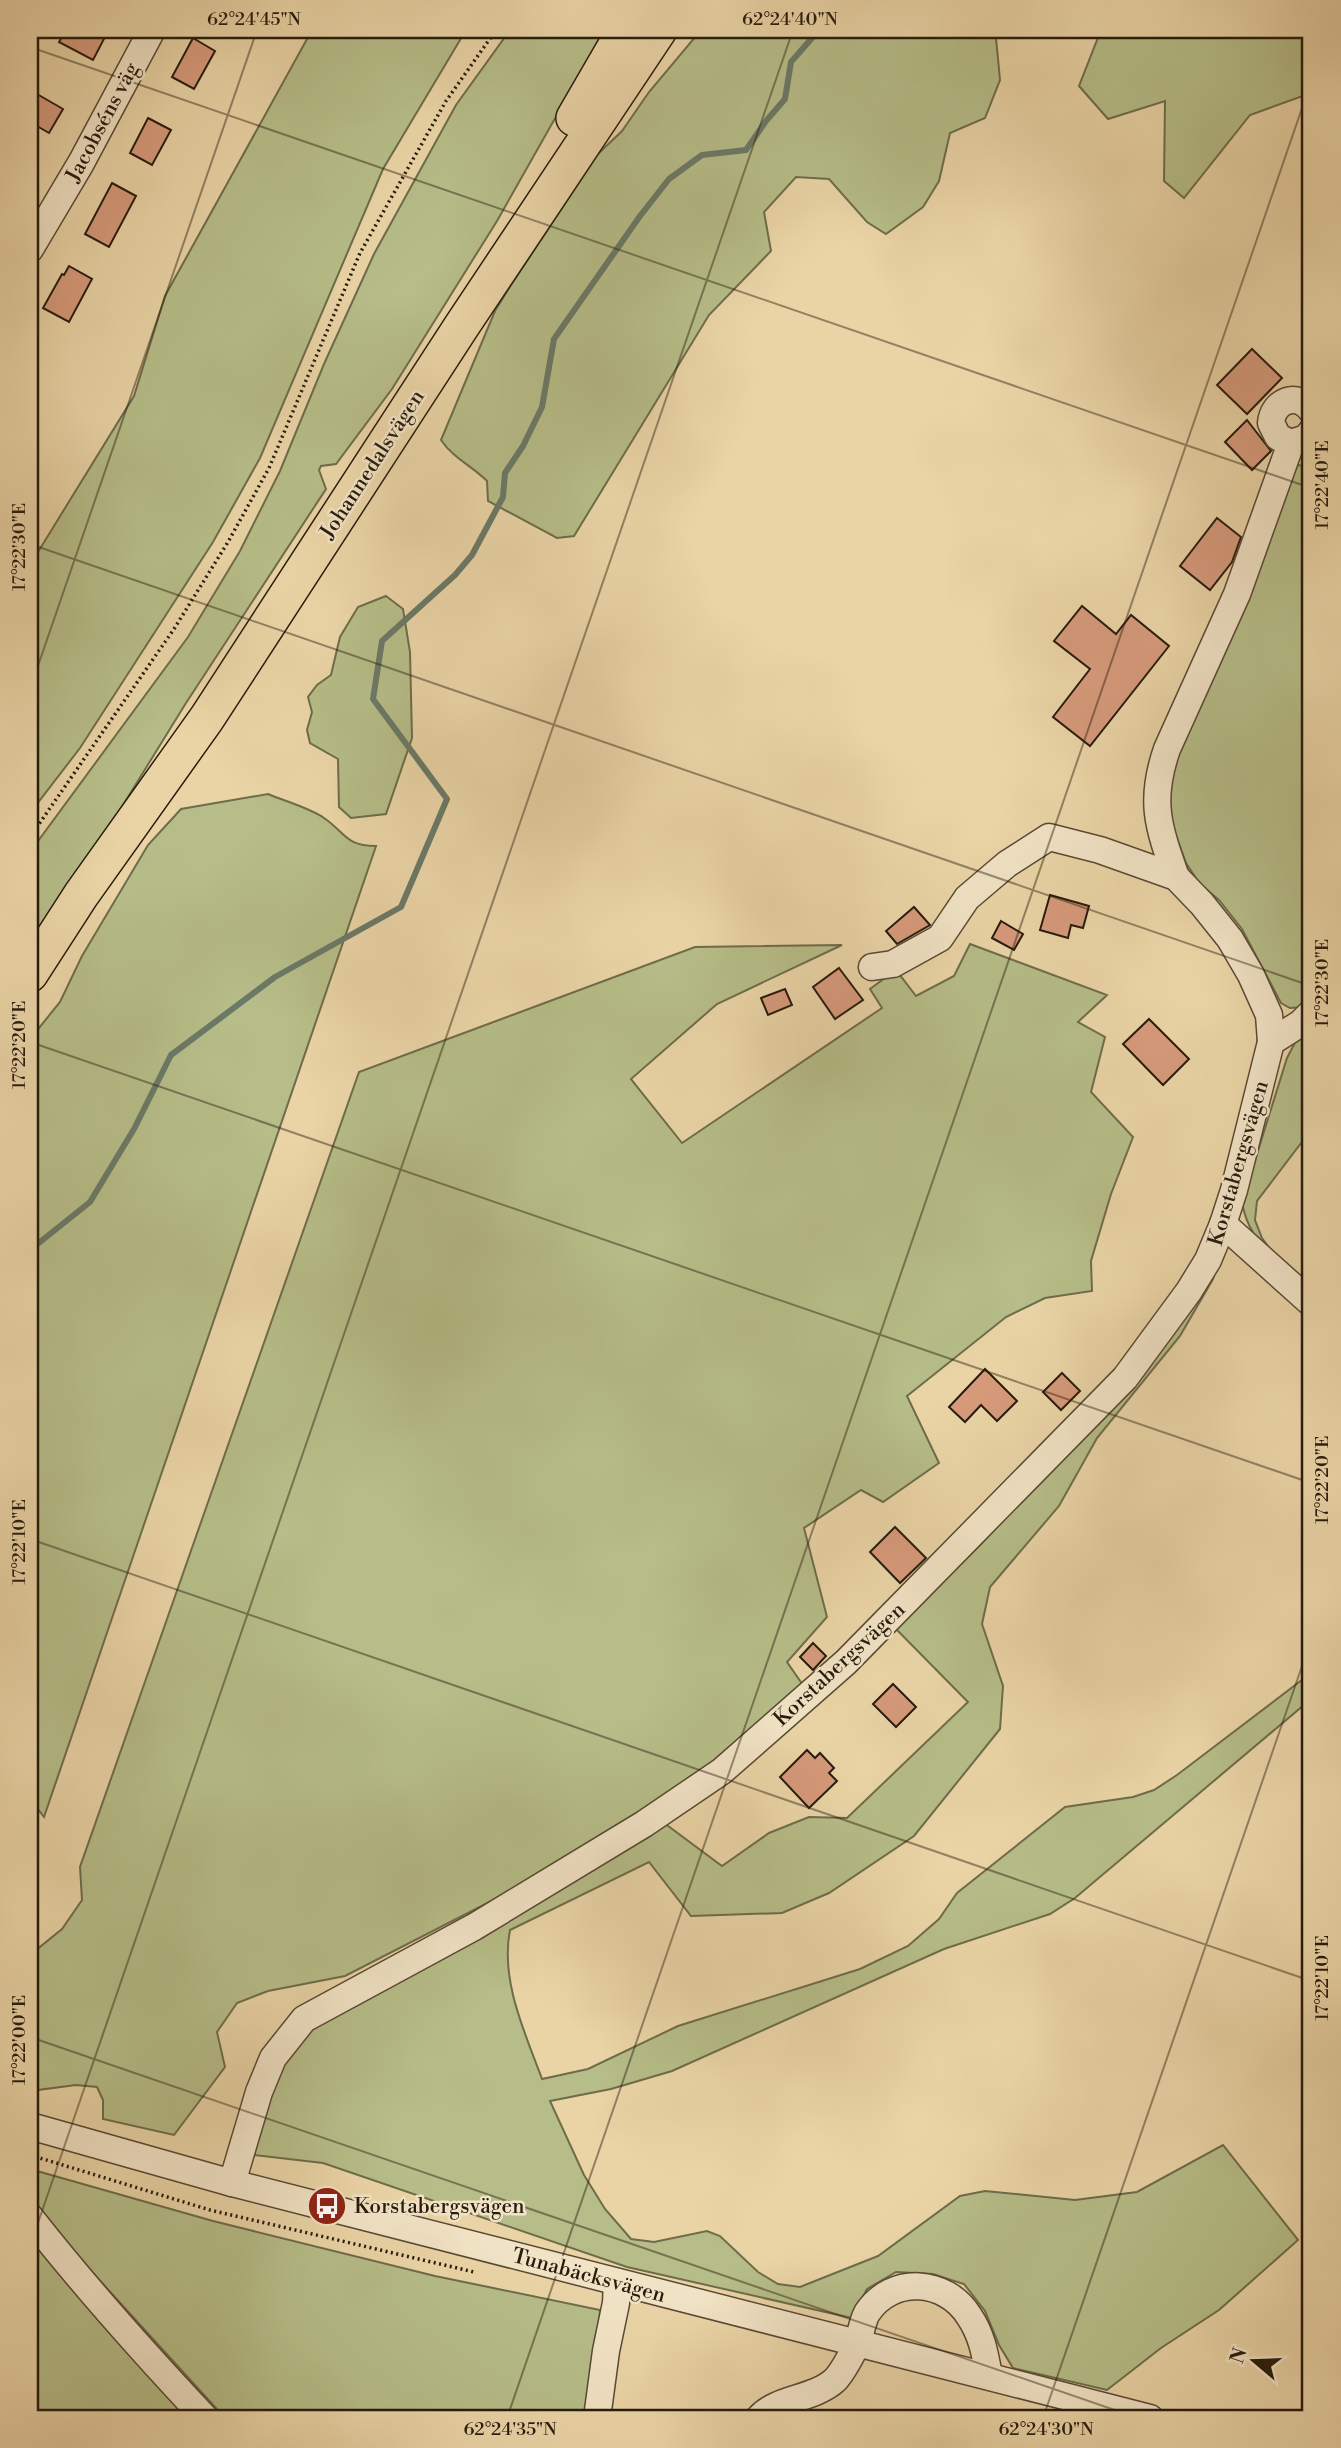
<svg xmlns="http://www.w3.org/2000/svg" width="1341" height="2448" viewBox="0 0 1341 2448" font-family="'Libre Bodoni',serif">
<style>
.green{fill:#b6bd88;stroke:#6e6c4b;stroke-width:2}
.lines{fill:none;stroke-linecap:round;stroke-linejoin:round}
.stream{stroke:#6b7967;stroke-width:6}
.building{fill:#d69a7b;stroke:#271b0e;stroke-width:2}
.minor-casing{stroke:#584934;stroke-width:29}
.major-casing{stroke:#271b0e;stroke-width:38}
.path{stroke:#271b0e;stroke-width:3.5;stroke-dasharray:2 3.5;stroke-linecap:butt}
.minor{stroke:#f1e3c5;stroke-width:26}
.major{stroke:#ead4a6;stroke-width:35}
.ticks{fill:none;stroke:#271b0e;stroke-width:2;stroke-opacity:0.45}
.labels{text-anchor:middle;stroke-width:5;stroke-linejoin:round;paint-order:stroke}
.street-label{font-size:21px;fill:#271b0e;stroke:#f1e3c5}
.poi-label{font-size:21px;fill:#271b0e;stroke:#f1e3c5;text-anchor:start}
.neatline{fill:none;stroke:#271b0e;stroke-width:2.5}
.ticks-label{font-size:18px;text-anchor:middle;fill:#271b0e}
</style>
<rect width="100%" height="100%" fill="#ead4a6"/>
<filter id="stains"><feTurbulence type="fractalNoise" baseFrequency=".00286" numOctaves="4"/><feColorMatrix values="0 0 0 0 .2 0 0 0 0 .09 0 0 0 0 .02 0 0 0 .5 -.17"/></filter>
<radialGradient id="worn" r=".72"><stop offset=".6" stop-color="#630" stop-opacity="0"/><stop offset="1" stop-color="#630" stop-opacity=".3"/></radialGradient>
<g class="green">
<path d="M312,30H466L383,169L260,458L213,542L80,748L30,813V565L134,396L165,296Z"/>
<path d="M510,30H605L497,221L392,389L336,464L321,466L319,470L326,489L186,703L73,886L30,951V852L188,637L240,551L280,471L324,364L374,254L456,105Z"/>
<path d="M701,30H984L996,38L1000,80L985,118L950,133L939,181L923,207L886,234L867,222L829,179L796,177L764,212L771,251L709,315L574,536L557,538L488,501L487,481C472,466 453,458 441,440L495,311L511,285L598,154L622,131L649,92Z"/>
<path d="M1101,30H1311V93L1250,115L1184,198L1164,181L1165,101L1108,119L1079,86Z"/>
<path d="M1298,465L1311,467V1001L1305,1007L1290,1008L1281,1003L1242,929L1219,900L1200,884L1186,863L1174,830L1166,794L1177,746L1285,479Z"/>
<path d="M386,596L403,609L410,652L412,738L386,814L351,818L339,807L338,759L310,743L307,730L312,712L308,697L317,685L331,675L340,637L358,607Z"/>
<path d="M268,794C284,801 310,808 324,818C346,833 345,846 376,846L44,1817L30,1799V1039L60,1002L82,956L148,845L181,809Z"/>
<path d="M970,944L1107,995L1078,1022L1105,1037L1091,1092L1133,1137L1111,1194L1091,1261L1092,1291L1045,1298L1006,1317L907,1396L939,1463L883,1502L861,1490L804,1528L827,1617L787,1662L805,1688L725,1753L651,1807L536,1878L345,1976L268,1991L237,2003L217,2032L225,2067L174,2135L103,2119V2100L97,2087L76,2085L30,2091V1955L62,1929L82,1900L80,1867L359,1072L695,947L842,945L717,1004L631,1079L682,1143L882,1008L870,989L896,970L916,996L954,976Z"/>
<path d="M1311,1024V1130L1257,1201L1255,1220L1262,1238L1286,1270C1264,1246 1247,1234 1242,1202L1287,1058L1298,1037Z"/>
<path d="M1217,1263L1213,1279L1180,1336L1097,1438L1059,1506L990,1587L982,1624L1003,1686L1000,1729L914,1836L829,1893L782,1913L691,1916L649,1862L510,1930C500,1980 525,2033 542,2079L588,2069L678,2026L860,1969L908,1946L939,1919L957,1893L1065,1807L1133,1797L1154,1790L1177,1775L1311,1673V1699L1075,1898L1050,1914L944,1949L672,2071L611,2089L550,2101L584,2175L605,2209L631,2239L654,2242L707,2231L720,2236L758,2272L778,2284L800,2287L878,2256L960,2196L985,2191L1075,2200L1137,2192L1223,2145L1298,2240L1219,2310L1161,2348L1107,2390L1013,2368L999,2345L985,2311L964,2284L933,2274L896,2272L867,2289L852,2318L627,2267L323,2163L254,2155L269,2097L286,2059L308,2031L664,1823L722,1866L769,1833L809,1817L847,1818L968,1702L896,1629L980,1545L1131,1381Z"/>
<path d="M30,2169L213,2221L435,2276L600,2310L598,2354L584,2418H225L40,2215L30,2201Z"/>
<path d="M30,2232L196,2418H30Z"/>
</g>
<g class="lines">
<path class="stream" d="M30,1250L90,1202L134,1129L171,1055L275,977L401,907L447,799L373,699L382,641L455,575L472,555L503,497L505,473L523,446L542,407L554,339L640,216L669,179L702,155L746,150L766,121L785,99L791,62L819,30"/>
</g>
<g class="building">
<path d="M66,30H96L106,35L93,60L59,42Z"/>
<path d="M193,38L215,51L194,89L172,77Z"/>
<path d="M30,90L63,109L49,133L30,122Z"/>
<path d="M148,118L171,130L152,165L130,153Z"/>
<path d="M112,183L136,196L109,247L85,234Z"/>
<path d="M69,266L92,279L69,322L43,308L62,274L64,275Z"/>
<path d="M1252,349L1282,378L1247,414L1217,385Z"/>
<path d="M1247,420L1271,451L1252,470L1225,442Z"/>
<path d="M1217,518L1241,537L1232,562L1210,590L1180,566Z"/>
<path d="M1082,606L1116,634L1131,615L1169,646L1090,746L1053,717L1090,669L1054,641Z"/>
<path d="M1050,895L1089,906L1083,928L1071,925L1068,938L1040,930Z"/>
<path d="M914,907L930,925L897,944L886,931Z"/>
<path d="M1001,921L1023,934L1014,950L992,938Z"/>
<path d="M839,968L863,1000L835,1019L813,987Z"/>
<path d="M785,989L792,1005L768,1015L761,998Z"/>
<path d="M1149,1019L1189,1059L1163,1085L1123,1044Z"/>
<path d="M985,1369L1017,1401L997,1421L981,1405L965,1422L949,1407Z"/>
<path d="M1062,1373L1080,1391L1061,1410L1043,1392Z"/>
<path d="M895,1527L926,1558L900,1583L870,1552Z"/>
<path d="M813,1643L826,1656L813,1670L800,1657Z"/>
<path d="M893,1684L916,1707L896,1727L873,1704Z"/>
<path d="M807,1750L815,1758L820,1753L834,1768L829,1773L837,1781L809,1808L780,1777Z"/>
</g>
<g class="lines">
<g class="minor-casing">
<g id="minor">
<path d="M30,249L81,163L152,30"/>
<path d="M1311,410C1297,391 1273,401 1271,423L1278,437L1291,443L1306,438L1311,432"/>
<path d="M1176,877C1158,826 1149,801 1167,749L1237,594L1291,443"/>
<path d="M872,967L893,964L940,938L967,898L1007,864L1049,837L1100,850L1176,877L1202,904L1230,939L1251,975L1269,1015L1271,1042"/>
<path d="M1223,1224L1311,1303"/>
<path d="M30,2126L232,2183L1150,2418"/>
<path d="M232,2183L259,2092L273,2058L304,2019L474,1927L644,1824L722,1771L846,1662L1125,1378L1189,1291L1208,1260L1223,1224L1234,1190L1271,1042L1301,1023L1311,1013"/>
<path d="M30,2217C85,2287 144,2353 205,2418"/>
<path d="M597,2418L606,2351L616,2303L617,2282"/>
<path d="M759,2418C778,2397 813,2400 835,2380C843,2372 852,2354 857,2344C861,2334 862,2322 867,2313C892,2275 946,2279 969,2316C982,2335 985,2354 989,2376"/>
</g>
</g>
<g class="major-casing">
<g id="major">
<path d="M574,118L625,30"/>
<path d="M30,974L81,895L207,718L461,327L659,30"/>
</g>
</g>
<g class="path">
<path d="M30,837L174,629L228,542L269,468L360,253L446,101L496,30"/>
<path d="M30,2155L210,2210L474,2272"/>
<path d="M1027,2414L1043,2418"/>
</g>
<use href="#minor" class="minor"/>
<use href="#major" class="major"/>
</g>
<path class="ticks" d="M30,47L1311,488M30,544L1311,986M30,689L257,30M30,1042L1311,1483M30,1539L1311,1981M30,2037L1138,2418M30,2246L793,30M507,2418L1311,82M1043,2418L1311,1640"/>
<defs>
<g id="bus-disc" transform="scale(2.0125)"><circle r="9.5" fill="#8f2418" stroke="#f1e3c5"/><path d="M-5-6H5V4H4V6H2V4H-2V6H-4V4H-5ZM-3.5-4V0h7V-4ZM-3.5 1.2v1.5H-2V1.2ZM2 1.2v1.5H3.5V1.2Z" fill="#fff"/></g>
</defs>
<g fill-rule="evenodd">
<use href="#bus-disc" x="327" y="2206"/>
</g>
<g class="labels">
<g class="street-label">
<text transform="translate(102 122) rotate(-62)" y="7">Jacobséns väg</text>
<text transform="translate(372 464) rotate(-57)" y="7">Johannedalsvägen</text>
<text transform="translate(1238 1163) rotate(-74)" y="7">Korstabergsvägen</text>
<text transform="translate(839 1664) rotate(-43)" y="7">Korstabergsvägen</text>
<text transform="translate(589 2275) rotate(15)" y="7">Tunabäcksvägen</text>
</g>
<g class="poi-label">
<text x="354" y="2213">Korstabergsvägen</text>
</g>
</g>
<rect width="1341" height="2448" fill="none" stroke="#ead4a6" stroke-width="77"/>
<g transform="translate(1254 2361) rotate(289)" stroke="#f1e3c5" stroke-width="5" paint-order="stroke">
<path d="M0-5L12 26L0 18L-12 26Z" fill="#271b0e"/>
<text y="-10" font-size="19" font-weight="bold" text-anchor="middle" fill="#271b0e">N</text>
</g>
<rect x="38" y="38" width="1264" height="2372" class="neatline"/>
<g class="ticks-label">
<text x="254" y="25">62°24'45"N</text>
<text x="790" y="25">62°24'40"N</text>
<text transform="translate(1322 485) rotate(-90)" y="6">17°22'40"E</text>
<text transform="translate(19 547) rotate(-90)" y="6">17°22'30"E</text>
<text transform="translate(1322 983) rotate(-90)" y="6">17°22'30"E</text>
<text transform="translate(19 1045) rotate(-90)" y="6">17°22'20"E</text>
<text transform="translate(1322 1480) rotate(-90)" y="6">17°22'20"E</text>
<text transform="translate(19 1542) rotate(-90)" y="6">17°22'10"E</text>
<text transform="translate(1322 1978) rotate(-90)" y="6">17°22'10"E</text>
<text transform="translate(19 2040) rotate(-90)" y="6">17°22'00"E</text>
<text x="510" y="2435">62°24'35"N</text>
<text x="1046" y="2435">62°24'30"N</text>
</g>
<rect width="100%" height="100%" filter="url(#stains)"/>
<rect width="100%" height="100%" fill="url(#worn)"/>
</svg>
